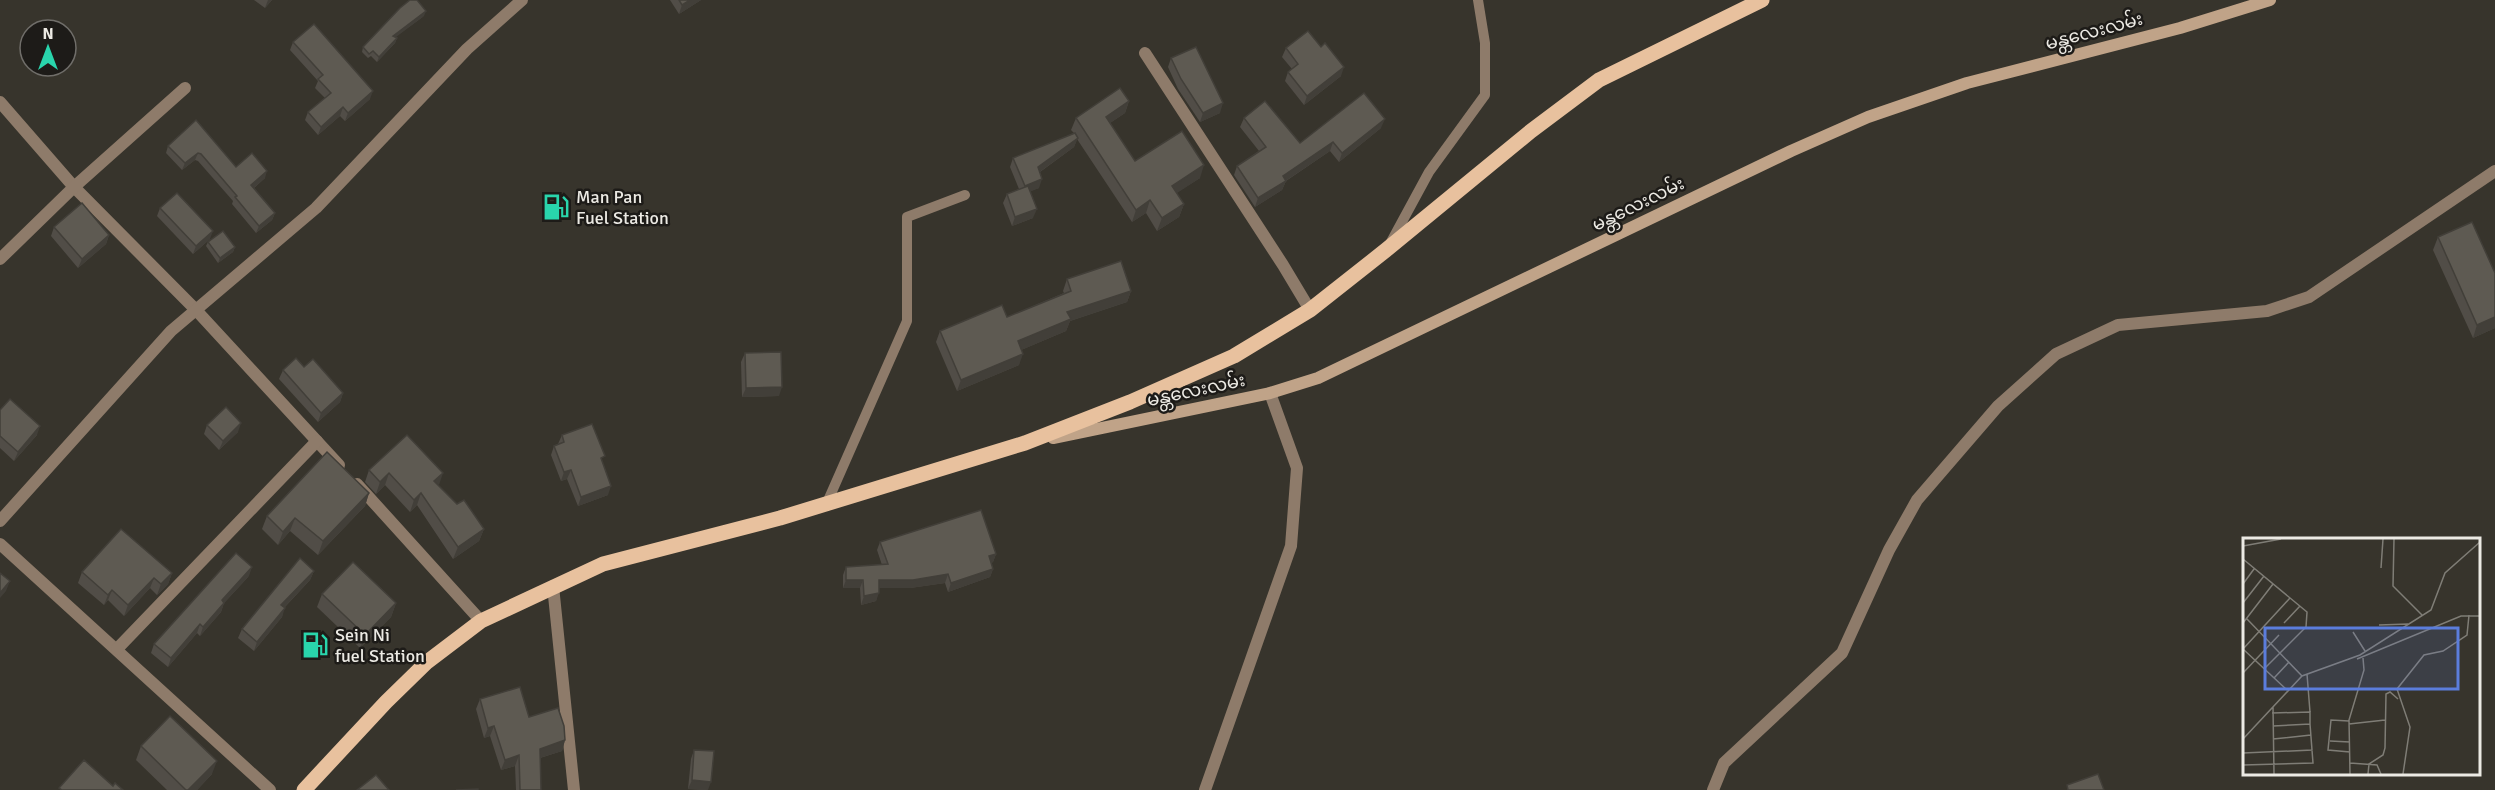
<svg xmlns="http://www.w3.org/2000/svg" width="2495" height="790" viewBox="0 0 2495 790" font-family="Signika,'Noto Sans Myanmar',sans-serif">
<style>
.lines{fill:none;stroke-linecap:round;stroke-linejoin:round}
.lane{stroke:#8e7b6a;stroke-width:10}
.street{stroke:#8e7b6a;stroke-width:12}
.secondary{stroke:#c0a388;stroke-width:12}
.primary{stroke:#e8c19e;stroke-width:15}
.wall{fill:#514d47}
.shaded-wall{fill:#423f39}
.building{fill:#5e5a52;stroke:#423f39;stroke-width:1.5}
.labels{text-anchor:middle;stroke-width:5;stroke-linejoin:round;paint-order:stroke}
.street-label{font-size:18px;fill:#eceae4;stroke:#1d1b18}
.poi-label{font-size:18px;fill:#eceae4;stroke:#1d1b18;text-anchor:start}
.inset-road{fill:none;stroke:#7f7d76;stroke-width:1.5}
.view{fill:#5b7ddc;fill-opacity:0.15;stroke:#5b7ddc;stroke-width:3}
.inset-edge{fill:none;stroke:#eceae4;stroke-width:3}
</style>
<rect width="100%" height="100%" fill="#37342c"/>
<g class="lines">
<g class="lane">
<path d="M1391,242L1429,172L1485,95V43L1478,0"/>
<path d="M826,505L907,321V217L965,195"/>
</g>
<g class="street">
<path d="M1145,53L1283,265L1310,310"/>
<path d="M0,102L74,187L196,310L339,465"/>
<path d="M0,259L74,187L185,88"/>
<path d="M357,484L481,621"/>
<path d="M0,521L171,331L316,208L467,49L522,0"/>
<path d="M0,544L270,790"/>
<path d="M553,586L574,790"/>
<path d="M117,649L317,441"/>
<path d="M1205,790L1291,546L1297,468L1270,393"/>
<path d="M1713,790L1724,763L1842,653L1889,550L1917,500L1998,406L2056,354L2118,325L2267,311L2309,297L2495,171"/>
</g>
<path class="secondary" d="M1053,438L1270,393L1318,378L1791,151L1868,117L1967,83L2180,28L2270,0"/>
<path class="primary" d="M304,790L386,702L427,662L481,621L603,564L780,518L1025,443L1130,402L1234,356L1310,310L1386,250L1531,131L1599,80L1762,0"/>
</g>
<g class="wall">
<path d="M254,0H272L265,8Z"/>
<path d="M670,0H701L679,14Z"/>
<path d="M424,16L395,37L397,38L395,43L377,62L371,56L368,58L362,52L363,47Z"/>
<path d="M293,42L370,99L345,121L340,116L318,135L305,120L308,112L325,98L315,88L318,81L290,50Z"/>
<path d="M1286,48L1341,76L1304,105L1285,81L1288,72L1292,69L1282,57Z"/>
<path d="M1171,58L1220,113L1200,122L1178,89L1168,67Z"/>
<path d="M1129,101L1125,113L1110,123L1135,161L1200,178L1176,193L1184,204L1179,217L1157,231L1146,213L1132,222L1077,139L1074,147L1040,172L1039,188L1030,191L1033,218L1012,226L1003,203L1007,194L1019,189L1010,167L1013,158L1074,133L1071,130L1076,118Z"/>
<path d="M1244,118L1300,143L1381,128L1339,162L1330,151L1286,181L1282,190L1255,207L1234,175L1237,166L1259,151L1240,127Z"/>
<path d="M196,120L236,167L265,178L254,188L275,213L272,220L256,233L232,204L233,201L198,161L195,160L182,170L166,153L168,146Z"/>
<path d="M160,208L210,239L193,254L157,216Z"/>
<path d="M54,227L109,235L106,244L78,268L51,236Z"/>
<path d="M2438,237L2495,328L2473,338L2433,250Z"/>
<path d="M208,242L235,247L233,252L218,263L206,246Z"/>
<path d="M1067,279L1131,291L1127,302L1070,321L1066,331L1021,350L1019,365L957,391L936,342L940,331L1007,317L1064,293L1063,291Z"/>
<path d="M745,353L779,396L742,397L741,362Z"/>
<path d="M304,367L343,393L340,402L318,422L279,379L283,370Z"/>
<path d="M0,410L37,435L14,461L0,448Z"/>
<path d="M207,425L238,432L219,450L204,434Z"/>
<path d="M407,435L438,485L457,504L484,529L479,541L453,559L417,505L410,512L385,485L376,494L365,482L369,470Z"/>
<path d="M562,435L602,463L608,495L578,506L567,479L561,481L551,455L554,446L558,444Z"/>
<path d="M369,493L365,506L318,555L290,531L278,545L262,529L267,516Z"/>
<path d="M880,542L996,554L993,562L991,563L993,569L990,577L948,592L945,583L910,588H879L876,601L861,605L860,588H843V575L846,567L882,565L877,550Z"/>
<path d="M314,571L310,580L284,608L282,617L254,651L238,638L242,629Z"/>
<path d="M82,572L172,573L168,584L157,595L150,588L124,616L108,600L104,605L78,583Z"/>
<path d="M249,576L224,603L221,612L200,636L197,633L168,667L151,653L154,644Z"/>
<path d="M322,594L396,603L391,617L360,648L317,607Z"/>
<path d="M480,699L529,717L565,740L562,751L540,758L541,790H516L515,766L501,770L490,736L484,738L476,709Z"/>
<path d="M141,746L212,774L197,790H167L136,760Z"/>
<path d="M694,750L708,790L688,789L691,759Z"/>
</g>
<g class="shaded-wall">
<path d="M268,0H272L265,8Z"/>
<path d="M690,0H701L679,14L682,5Z"/>
<path d="M426,11L424,16L392,40L393,36Z"/>
<path d="M397,38L395,43L377,62L379,57Z"/>
<path d="M1344,67L1341,76L1304,105L1307,96Z"/>
<path d="M373,91L370,99L345,121L348,113Z"/>
<path d="M1129,101L1125,113L1101,129L1106,117Z"/>
<path d="M1223,103L1220,113L1200,122L1203,113Z"/>
<path d="M343,107L340,116L318,135L321,127Z"/>
<path d="M1385,119L1381,128L1339,162L1342,153Z"/>
<path d="M1078,138L1074,147L1034,176L1038,167Z"/>
<path d="M1333,142L1330,151L1284,182L1286,181L1282,190L1255,207L1258,198L1283,176Z"/>
<path d="M198,153L195,160L182,170L185,163Z"/>
<path d="M1204,165L1200,178L1168,199L1172,186Z"/>
<path d="M267,171L265,178L249,192L251,185Z"/>
<path d="M1042,179L1039,188L1022,195L1025,186Z"/>
<path d="M1150,200L1146,213L1132,222L1136,210Z"/>
<path d="M1184,204L1179,217L1157,231L1162,218Z"/>
<path d="M1037,209L1033,218L1012,226L1015,217Z"/>
<path d="M275,213L272,220L256,233L259,226Z"/>
<path d="M213,231L210,239L193,254L196,246Z"/>
<path d="M109,235L106,244L78,268L82,259Z"/>
<path d="M235,247L233,252L218,263L220,258Z"/>
<path d="M1131,291L1127,302L1070,321L1066,331L1014,353L1018,341L1067,312Z"/>
<path d="M2495,317V328L2473,338L2477,325Z"/>
<path d="M1023,354L1019,365L957,391L961,380Z"/>
<path d="M782,387L779,396L742,397L746,388Z"/>
<path d="M343,393L340,402L318,422L321,413Z"/>
<path d="M241,423L238,432L219,450L223,441Z"/>
<path d="M40,426L37,435L14,461L18,452Z"/>
<path d="M571,470L567,479L561,481L564,472Z"/>
<path d="M389,473L385,485L376,494L380,482Z"/>
<path d="M443,473L439,485L434,481Z"/>
<path d="M611,486L608,495L578,506L581,497Z"/>
<path d="M369,493L365,506L318,555L323,541Z"/>
<path d="M421,493L417,505L410,512L414,500Z"/>
<path d="M295,518L290,531L278,545L283,532Z"/>
<path d="M484,529L479,541L453,559L458,547Z"/>
<path d="M996,554L993,562L986,565L989,556Z"/>
<path d="M252,567L249,576L224,603L221,612L200,636L203,627L222,600Z"/>
<path d="M993,569L990,577L948,592L951,583Z"/>
<path d="M314,571L310,580L278,614L281,605Z"/>
<path d="M172,573L168,584L157,595L161,584Z"/>
<path d="M948,574L945,583L910,588H876L879,580Z"/>
<path d="M154,578L150,588L124,616L128,605Z"/>
<path d="M846,580H863L860,588H843Z"/>
<path d="M10,581L6,591L0,598V593Z"/>
<path d="M112,590L108,600L104,605L108,595Z"/>
<path d="M879,593L876,601L861,605L864,596Z"/>
<path d="M396,603L391,617L360,648L365,635Z"/>
<path d="M285,608L282,617L254,651L257,642Z"/>
<path d="M200,624L197,633L168,667L171,658Z"/>
<path d="M494,726L490,736L484,738L488,728Z"/>
<path d="M565,740L562,751L536,759L540,749Z"/>
<path d="M519,755L515,766L501,770L505,760Z"/>
<path d="M217,761L212,774L197,790H188Z"/>
<path d="M692,780L711,782L708,790L688,789Z"/>
</g>
<g class="building">
<path d="M410,0H417L426,11L393,36L397,38L379,57L373,51L369,54L363,47L400,8Z"/>
<path d="M679,0H690L682,5Z"/>
<path d="M314,24L373,91L348,113L343,107L321,127L308,112L331,93L318,79L323,75L293,42Z"/>
<path d="M1308,31L1321,47L1325,43L1344,67L1307,96L1288,72L1298,64L1286,48Z"/>
<path d="M1196,47L1223,103L1203,113L1181,79L1171,58Z"/>
<path d="M1120,88L1129,101L1106,117L1135,161L1182,131L1204,165L1172,186L1184,204L1162,218L1150,200L1136,210L1076,118Z"/>
<path d="M1364,93L1385,119L1342,153L1333,142L1283,176L1286,181L1258,198L1237,166L1266,147L1244,118L1265,101L1300,143Z"/>
<path d="M196,120L236,167L252,153L267,171L251,185L275,213L259,226L235,197L237,196L201,154L198,153L185,163L168,146Z"/>
<path d="M1075,133L1078,138L1038,167L1042,179L1025,186L1013,158Z"/>
<path d="M1028,186L1037,209L1015,217L1007,194Z"/>
<path d="M177,193L213,231L196,246L160,208Z"/>
<path d="M82,203L109,235L82,259L54,227Z"/>
<path d="M2472,222L2495,273V317L2477,325L2438,237Z"/>
<path d="M223,231L235,247L220,258L208,242Z"/>
<path d="M1121,261L1131,291L1067,312L1071,319L1018,341L1023,354L961,380L940,331L1002,305L1007,317L1071,291L1067,279Z"/>
<path d="M781,352L782,387L746,388L745,353Z"/>
<path d="M296,358L304,367L313,359L343,393L321,413L283,370Z"/>
<path d="M10,399L40,426L18,452L0,436V410Z"/>
<path d="M226,407L241,423L223,441L207,425Z"/>
<path d="M592,424L605,456L601,458L611,486L581,497L571,470L564,472L554,446L564,442L562,435Z"/>
<path d="M407,435L443,473L434,481L457,504L464,500L484,529L458,547L421,493L414,500L389,473L380,482L369,470Z"/>
<path d="M327,452L369,493L323,541L295,518L283,532L267,516Z"/>
<path d="M981,510L996,554L989,556L993,569L951,583L948,574L913,580H879V593L864,596L863,580H846V567L888,564L880,542Z"/>
<path d="M121,529L172,573L161,584L154,578L128,605L112,590L108,595L82,572Z"/>
<path d="M236,553L252,567L222,600L224,603L203,627L200,624L171,658L154,644Z"/>
<path d="M300,558L314,571L281,605L285,608L257,642L242,629Z"/>
<path d="M353,562L396,603L365,635L322,594Z"/>
<path d="M0,573L10,581L0,593Z"/>
<path d="M520,687L529,717L558,708L564,726L565,740L540,749L541,790H520L519,755L505,760L494,726L488,728L480,699Z"/>
<path d="M170,716L217,761L188,790H186L141,746Z"/>
<path d="M694,750L714,751L711,782L692,780Z"/>
<path d="M84,760L113,786L115,783L123,790H62L59,788Z"/>
<path d="M2098,774L2104,790H2068L2067,785Z"/>
<path d="M376,775L389,790H357Z"/>
<path d="M478,789V790H456Z"/>
</g>
<defs>
<g id="fuel-bare" transform="scale(2.07)"><path d="M-5.5-6h7V0h2V4h1.3V-2.5L3-4.5l.8-.8L6-3V5H2.5V1h-1V6h-7ZM-4.2-4.7v3.2H.2V-4.7Z" fill="#29d5ac" stroke="#1d1b18" stroke-width="2.5" paint-order="stroke"/></g>
</defs>
<g fill-rule="evenodd">
<use href="#fuel-bare" x="556" y="207"/>
<use href="#fuel-bare" x="315" y="645"/>
</g>
<g class="labels">
<g class="street-label">
<text transform="translate(2094 31) rotate(-15)" y="6">မန္တလေးလမ်း</text>
<text transform="translate(1638 204) rotate(-26)" y="6">မန္တလေးလမ်း</text>
<text transform="translate(1196 390) rotate(-12)" y="6">မန္တလေးလမ်း</text>
</g>
<g class="poi-label">
<text x="576" y="203">Man Pan<tspan x="576" dy="21">Fuel Station</tspan></text>
<text x="335" y="641">Sein Ni<tspan x="335" dy="21">fuel Station</tspan></text>
</g>
</g>
<g transform="translate(2243 538)">
<rect width="237" height="237" fill="#37342c"/>
<path class="inset-road" d="M151,1L150,48L179,77M0,8L38,1M0,21L64,74L63,89L21,131M138,30L140,1M0,46L11,31M0,65L21,38M4,81L59,138M0,85L30,46M41,85L57,68M136,87L165,86M110,94L122,113M0,111L47,60M0,111L44,152M114,121L218,78H237M0,135L36,97M64,136L67,174M31,140L46,124M30,169L31,236M29,175L67,174V186M106,183L88,182L85,212L107,214M106,186L142,182M0,201L59,138L117,117L188,72L202,35L237,4M30,201L68,197M87,203L107,204M0,215L69,212L67,186L30,188M107,225L134,227L138,236M0,227L70,225L69,212M107,236L106,182L121,132L120,120M125,236L126,226L140,217L142,210L143,156L147,154L155,161M160,236L167,189L154,151L181,117L200,113L224,97L226,77"/>
<path class="view" d="M22,90H215V151H22Z"/>
<rect width="237" height="237" class="inset-edge"/>
</g>
<g transform="translate(48 48)"><circle r="28" fill="#1d1b18" stroke="#706e6a" stroke-width="1.5"/>
<path d="M0-4.5L10 22L0 15L-10 22Z" fill="#29d5ac"/>
<text y="-9" font-size="16" font-weight="bold" text-anchor="middle" fill="#eceae4">N</text>
</g>
</svg>
